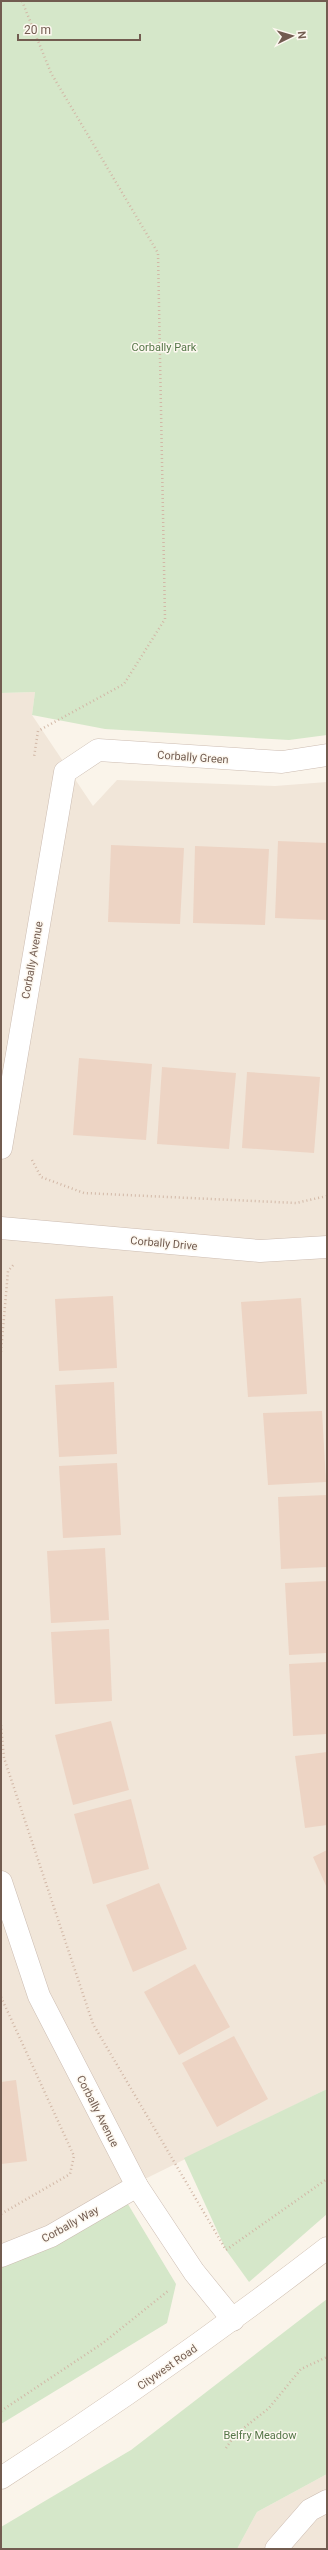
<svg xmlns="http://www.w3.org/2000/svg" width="328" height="2550" viewBox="0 0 328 2550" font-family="Roboto,sans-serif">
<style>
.residential{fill:#f1e6d9}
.green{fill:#d5e7c9}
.building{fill:#edd4c4}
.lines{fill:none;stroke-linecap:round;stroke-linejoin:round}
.street-casing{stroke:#ccbcb1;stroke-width:23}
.secondary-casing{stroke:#cebdae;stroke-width:23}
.path{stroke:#d2b8a7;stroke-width:2.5;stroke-dasharray:1 3;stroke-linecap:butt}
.street{stroke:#fff;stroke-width:22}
.secondary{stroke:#fff;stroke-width:22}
.labels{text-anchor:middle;stroke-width:3;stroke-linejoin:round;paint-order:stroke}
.park-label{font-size:11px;fill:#567749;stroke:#fdf8f0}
.street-label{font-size:11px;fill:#725c50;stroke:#fdf8f0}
</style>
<rect width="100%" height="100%" fill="#faf4ea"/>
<g class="residential">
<path d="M35,692L32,715L93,806L117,780L275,786L327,782V2089L46,2228L1,2246V693Z"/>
<path d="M327,2474V2549H237L257,2512Z"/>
</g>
<g class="green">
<path d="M1,1H327V735L289,740L105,729L32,715L35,692L1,693Z"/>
<path d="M327,2089V2214L249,2282L226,2250L184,2158Z"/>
<path d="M120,2191L176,2284L167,2323L1,2424V2246L46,2228Z"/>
<path d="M327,2299V2474L257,2512L237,2549H1V2527L131,2450Z"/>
</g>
<g class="building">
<path d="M278,841L327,843V920L275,918Z"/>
<path d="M111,845L184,848L180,924L108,922Z"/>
<path d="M195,846L269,849L265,925L193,923Z"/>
<path d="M79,1058L152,1064L146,1140L73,1135Z"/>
<path d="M162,1067L236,1073L229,1149L157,1144Z"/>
<path d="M247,1072L320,1077L314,1153L242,1148Z"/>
<path d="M113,1296L117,1368L59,1371L55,1299Z"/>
<path d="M301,1298L307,1394L248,1397L241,1302Z"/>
<path d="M114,1382L117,1454L59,1457L55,1385Z"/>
<path d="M322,1411L326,1482L268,1485L263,1413Z"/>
<path d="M117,1463L121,1535L63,1538L59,1466Z"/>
<path d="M327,1495V1567L281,1569L278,1497Z"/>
<path d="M105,1548L109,1620L51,1623L47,1551Z"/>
<path d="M327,1581V1653L289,1655L285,1583Z"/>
<path d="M109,1629L112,1701L55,1704L51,1632Z"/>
<path d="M327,1662V1734L293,1736L289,1664Z"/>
<path d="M111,1721L129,1790L73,1805L55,1735Z"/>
<path d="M327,1752V1825L305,1828L295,1756Z"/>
<path d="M131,1799L149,1869L93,1884L74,1814Z"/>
<path d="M327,1850V1888L313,1857Z"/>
<path d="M159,1883L187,1949L133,1972L106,1905Z"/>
<path d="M195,1964L230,2027L179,2055L144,1992Z"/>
<path d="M234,2036L268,2099L217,2127L182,2063Z"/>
<path d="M16,2080L27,2161L1,2164V2082Z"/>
</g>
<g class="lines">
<g class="street-casing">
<g id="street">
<path d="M1,1148L65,772L98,750L282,762L327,755"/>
<path d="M1,1228L260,1251L327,1247"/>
<path d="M1,1882L39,1996L137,2186L194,2272L233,2320"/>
<path d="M1,2256L51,2236L137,2186"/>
<path d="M276,2549L310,2510L327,2501"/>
</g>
</g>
<g class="secondary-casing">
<path id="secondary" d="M1,2478C113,2406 222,2329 327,2248"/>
</g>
<g class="path">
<path d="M22,1L51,73L158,253L165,619L124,684L38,731L34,757"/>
<path d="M32,1160L41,1177L84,1193L296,1203L327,1196"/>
<path d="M1,1352L8,1271L15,1263"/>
<path d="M1,1725L4,1758L93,2024L226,2250L327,2179"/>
<path d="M1,1997L74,2156L70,2174L1,2214"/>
<path d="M1,2411L103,2343L168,2291"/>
<path d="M226,2448L235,2435L269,2408L301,2369L327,2357"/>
</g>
<use href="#street" class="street"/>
<use href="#secondary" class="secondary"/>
</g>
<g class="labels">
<g class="park-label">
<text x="164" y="351">Corbally Park</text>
<text x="260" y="2439">Belfry Meadow</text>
</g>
<g class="street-label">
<text transform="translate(193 757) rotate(4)" y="4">Corbally Green</text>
<text transform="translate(32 960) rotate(-80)" y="4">Corbally Avenue</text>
<text transform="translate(164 1243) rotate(5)" y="4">Corbally Drive</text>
<text transform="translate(98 2111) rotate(63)" y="4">Corbally Avenue</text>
<text transform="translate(70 2224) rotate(-29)" y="4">Corbally Way</text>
<text transform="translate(167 2367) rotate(-35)" y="4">Citywest Road</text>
</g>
</g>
<rect width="328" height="2550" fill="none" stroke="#725c50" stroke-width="4"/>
<g transform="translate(292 36) rotate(85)" stroke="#fdf8f0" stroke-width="3" paint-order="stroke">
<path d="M0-3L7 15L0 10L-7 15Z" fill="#725c50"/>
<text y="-6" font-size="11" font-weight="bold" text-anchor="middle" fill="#725c50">N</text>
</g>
<path d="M18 34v6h122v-6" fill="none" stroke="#725c50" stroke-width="2"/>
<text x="24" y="34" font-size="12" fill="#725c50" stroke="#fdf8f0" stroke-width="3" paint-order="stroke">20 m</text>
</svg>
